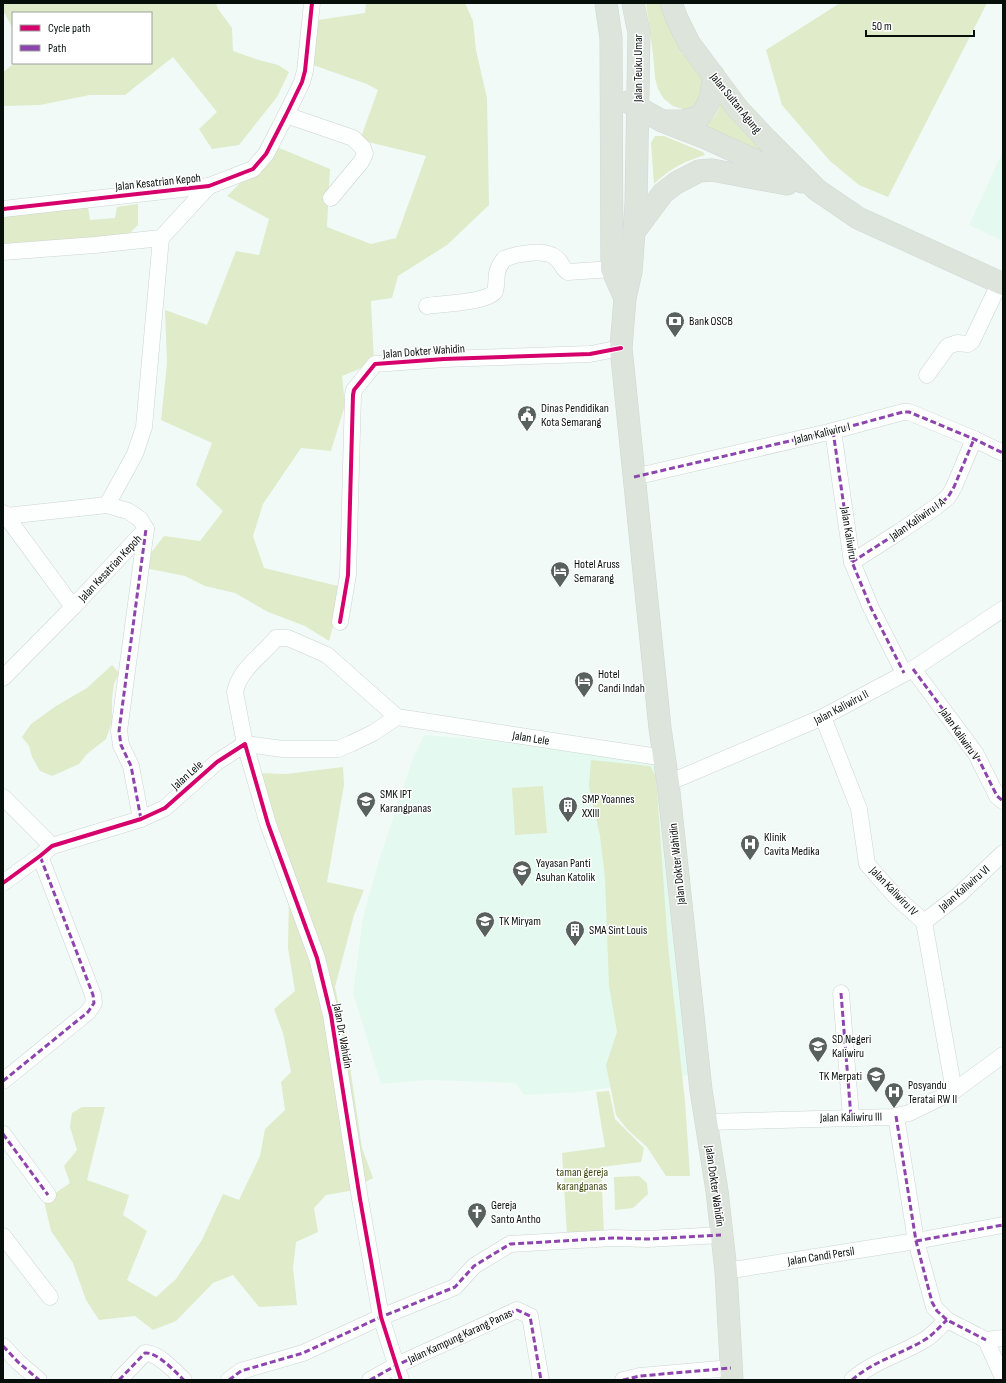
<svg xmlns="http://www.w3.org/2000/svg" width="1006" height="1383" viewBox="0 0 1006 1383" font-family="'Sofia Sans Condensed',sans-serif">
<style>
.built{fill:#e4faf0}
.green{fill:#dfebc9}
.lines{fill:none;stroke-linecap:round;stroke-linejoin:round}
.street-casing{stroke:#ccd5d1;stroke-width:17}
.highway-casing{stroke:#d2d7d5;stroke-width:23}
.street{stroke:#fdfefe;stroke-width:16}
.highway{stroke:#dce4dc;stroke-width:22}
.quiet{stroke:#8e44ad;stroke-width:3;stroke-dasharray:6 3;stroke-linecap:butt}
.cycleway-casing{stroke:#fff;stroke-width:6}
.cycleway{stroke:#d6006c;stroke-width:4}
.labels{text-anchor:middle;stroke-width:3;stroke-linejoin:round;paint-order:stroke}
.street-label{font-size:12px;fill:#070f0b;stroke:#fff}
.poi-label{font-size:12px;fill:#070f0b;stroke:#fff;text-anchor:start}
.park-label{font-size:12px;fill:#3e480f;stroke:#fff}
</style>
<rect width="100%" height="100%" fill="#f2faf7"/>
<g class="built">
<path d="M1003,151V241L969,225Z"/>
<path d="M424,735L509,742L660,759L691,1075L580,1092L524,1095L516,1083L428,1080L381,1084L353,993L363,917L380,857L413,758Z"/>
</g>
<g class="green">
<path d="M3,3H216L218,9L232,28L233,51L259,60L278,65L289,72L277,97L239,145L212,149L199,129L217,112L173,57L125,95H90L40,105L3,106V72L15,63H151V13H13V29L5,14L3,12Z"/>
<path d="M366,3H465L473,21L476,50L487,98L489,205L447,245L398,276L392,298L371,301L374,363L342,376L345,405L331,451L301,448L263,504L253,536L264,568L338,586L337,611L329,641L305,626L268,612L235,593L205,586L185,576L140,567L164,536L200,541L223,511L196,485L212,443L161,420L167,364L165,310L207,325L236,251L259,255L269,219L227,196L277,147L330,169L327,227L371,244L396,238L426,156L360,140L378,90L367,84L313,65L318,20L365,13Z"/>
<path d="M646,3H660L668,26L682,53L706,79L696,106L686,110L673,106L664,99L658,89L655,78L653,54Z"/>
<path d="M840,3H987L888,197L859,185L830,161L782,105L766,50Z"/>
<path d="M721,98L767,156L697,126C713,123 719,114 721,98Z"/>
<path d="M655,136H664L703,152L705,155C683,162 671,168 654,184L651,143Z"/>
<path d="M138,204V225L130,233L94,244L3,250V215L88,207L90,220L115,218L117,207Z"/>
<path d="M112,665L119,673L114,684L112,699V722L106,739L87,754L79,764L52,776L40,771L32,757L29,746L22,737L31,724L56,706L87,688Z"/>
<path d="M591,760L650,766L656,776L668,946L685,1101L690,1176H666L647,1147L627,1129L616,1115L606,1065L617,1032L609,986L605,878L600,836L589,786Z"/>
<path d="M343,767L344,785L327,882L364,890L354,915L335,987L346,1040L362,1148L373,1178L349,1191L326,1195L314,1208L318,1232L296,1242L293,1268L297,1305L259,1307L233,1275L213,1283L176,1321L153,1330L135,1316L99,1320L86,1300L73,1263L51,1231L44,1201L70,1183L64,1166L77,1150L70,1127L72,1113L82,1107H105L87,1180L129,1195L123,1215L147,1231L127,1280L156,1297L176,1279L202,1240L223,1194L239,1200L260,1156L265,1129L285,1110L281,1082L291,1072L283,1033L274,1009L295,991L288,948L289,898L256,773L286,774Z"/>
<path d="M543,786L547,833L515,835L512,788Z"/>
<path d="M609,1091L615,1119L644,1148L641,1162L601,1167L604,1233L567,1235L562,1153L605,1147L596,1092Z"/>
<path d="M639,1176L647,1183L648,1194L633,1208L615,1210L614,1177Z"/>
</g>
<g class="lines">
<g class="street-casing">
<g id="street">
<path d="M286,115L353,138L363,148L365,154L361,162L331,198"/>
<path d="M3,209L209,186L253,169L266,154L286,115L302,82L305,71L312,3"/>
<path d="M3,252L95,245L161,238"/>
<path d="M427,306C439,304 491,302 495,291C497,285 496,278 497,273C498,268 501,263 504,259C516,254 545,248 556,258C562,262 562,269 568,272L612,269"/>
<path d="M927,375L948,346L957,343L968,344L972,341L1000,282"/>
<path d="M833,431L852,562L871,608L904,673"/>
<path d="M634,477L833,431L903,412H909L974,439L1003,453"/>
<path d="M107,505L135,454L144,427L161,238L209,186"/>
<path d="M3,513L6,516L107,505L128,511L140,519L146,529L73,607L6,516L3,519"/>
<path d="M852,562L899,532L936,507L948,497L954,487L974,439"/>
<path d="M340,622L348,575L353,395L354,390L375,364L444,359L590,354L621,348"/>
<path d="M913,669L976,754L997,796L1003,801"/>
<path d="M3,678L73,607"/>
<path d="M397,717L373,733L350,744L338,749H283L245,744L235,692C240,668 262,656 276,638H288L327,655L397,717L665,758"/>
<path d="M823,717L859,809L867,864L895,896L924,922L954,1091"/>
<path d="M668,783L823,717L913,669L1003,609"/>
<path d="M3,797L52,846"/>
<path d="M141,819L131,766L121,745L119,731L146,529"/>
<path d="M3,883L40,856L52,846L141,819L165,808L217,762L245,744L268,824L317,958L331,1015L360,1199L381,1317L401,1380"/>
<path d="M924,922L960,894L1003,853"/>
<path d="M841,993L851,1117"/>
<path d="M3,1081L88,1012L94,1003L93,995L40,856"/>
<path d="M896,1116L916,1241L934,1307L947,1320L986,1340L1003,1338"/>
<path d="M706,1122L892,1117L909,1113L954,1091L1003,1055"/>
<path d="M3,1134L48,1195"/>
<path d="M3,1236L50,1297"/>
<path d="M726,1271L916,1241L1003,1225"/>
<path d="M986,1340L1003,1378"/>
<path d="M3,1346L18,1362L39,1380"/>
<path d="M119,1380L145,1353C158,1352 175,1372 184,1380"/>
<path d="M229,1380L241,1371L303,1353L381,1317L455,1287L474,1266L510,1244L613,1238L648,1239L721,1235"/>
<path d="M370,1380L397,1365L517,1310L530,1316L541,1380"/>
<path d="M623,1380L640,1376L731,1368"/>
<path d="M852,1380C873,1361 902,1354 926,1339C934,1334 940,1326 947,1320"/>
</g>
</g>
<g class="highway-casing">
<g id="highway">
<path d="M606,3L611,38L612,269L625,298"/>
<path d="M633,3L639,33L636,204L631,272L625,298L621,348L660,728L668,783L701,1090L717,1191L726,1271L732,1380"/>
<path d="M671,3L677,19L689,43L738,109L766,139L817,190L858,218L1003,284"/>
<path d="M628,102L662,121L706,138L802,182"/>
<path d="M667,121H683L699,117C712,102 712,93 713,75"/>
<path d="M634,232L663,193L676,183L699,171L712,170L787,184"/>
</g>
</g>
<use href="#street" class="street"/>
<use href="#highway" class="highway"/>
<g class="quiet">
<path d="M833,431L852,562L871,608L904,673"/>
<path d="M634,477L833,431L903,412H909L974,439L1003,453"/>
<path d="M852,562L899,532L936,507L948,497L954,487L974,439"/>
<path d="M913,669L976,754L997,796L1003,801"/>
<path d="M141,819L131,766L121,745L119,731L146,529"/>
<path d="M841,993L851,1117"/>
<path d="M3,1081L88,1012L94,1003L93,995L40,856"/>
<path d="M896,1116L916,1241L932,1302L937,1311L947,1320L986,1340"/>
<path d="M3,1134L48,1195"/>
<path d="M916,1241L1003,1225"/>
<path d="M3,1346L18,1362L39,1380"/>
<path d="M119,1380L145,1353C158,1352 175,1372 184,1380"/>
<path d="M229,1380L241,1371L303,1353L381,1317L455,1287L474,1266L510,1244L613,1238L648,1239L721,1235"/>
<path d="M370,1380L397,1365L517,1310L530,1316L541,1380"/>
<path d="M623,1380L640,1376L731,1368"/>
<path d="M852,1380C873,1361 902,1354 926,1339C934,1334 940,1326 947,1320"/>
</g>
<g class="cycleway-casing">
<g id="cycleway">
<path d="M3,209L209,186L253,169L266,154L286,115L302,82L305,71L312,3"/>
<path d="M340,622L348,575L353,395L354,390L375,364L444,359L590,354L621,348"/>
<path d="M3,883L40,856L52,846L141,819L165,808L217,762L245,744L268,824L317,958L331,1015L360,1199L381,1317L401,1380"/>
</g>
</g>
<use href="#cycleway" class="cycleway"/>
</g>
<defs>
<g id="bank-pin" transform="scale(1)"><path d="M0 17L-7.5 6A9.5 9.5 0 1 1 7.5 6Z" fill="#59615e" stroke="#fff"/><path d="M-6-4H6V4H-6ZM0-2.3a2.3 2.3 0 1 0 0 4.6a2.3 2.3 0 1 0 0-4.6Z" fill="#fff"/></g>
<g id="civic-pin" transform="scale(1)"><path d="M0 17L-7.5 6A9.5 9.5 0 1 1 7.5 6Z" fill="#59615e" stroke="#fff"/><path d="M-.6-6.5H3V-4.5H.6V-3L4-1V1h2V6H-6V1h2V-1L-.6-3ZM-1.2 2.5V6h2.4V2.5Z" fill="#fff"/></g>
<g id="hotel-pin" transform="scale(1)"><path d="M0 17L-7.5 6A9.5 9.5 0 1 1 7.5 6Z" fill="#59615e" stroke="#fff"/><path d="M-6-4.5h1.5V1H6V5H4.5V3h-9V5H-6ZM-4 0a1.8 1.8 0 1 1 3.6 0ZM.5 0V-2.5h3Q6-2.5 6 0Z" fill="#fff"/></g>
<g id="school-pin" transform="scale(1)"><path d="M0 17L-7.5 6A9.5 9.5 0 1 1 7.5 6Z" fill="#59615e" stroke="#fff"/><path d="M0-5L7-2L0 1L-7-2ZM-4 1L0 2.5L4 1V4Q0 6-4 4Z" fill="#fff"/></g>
<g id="building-pin" transform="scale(1)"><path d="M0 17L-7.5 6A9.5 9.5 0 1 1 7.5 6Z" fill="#59615e" stroke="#fff"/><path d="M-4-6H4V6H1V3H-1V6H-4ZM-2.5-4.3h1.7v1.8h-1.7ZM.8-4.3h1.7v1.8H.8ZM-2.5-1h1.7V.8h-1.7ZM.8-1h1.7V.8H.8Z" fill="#fff"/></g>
<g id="hospital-pin" transform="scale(1)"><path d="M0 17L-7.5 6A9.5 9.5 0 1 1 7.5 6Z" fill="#59615e" stroke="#fff"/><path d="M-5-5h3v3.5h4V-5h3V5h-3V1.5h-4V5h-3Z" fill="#fff"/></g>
<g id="church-pin" transform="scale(1)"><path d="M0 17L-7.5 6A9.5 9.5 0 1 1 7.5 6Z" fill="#59615e" stroke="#fff"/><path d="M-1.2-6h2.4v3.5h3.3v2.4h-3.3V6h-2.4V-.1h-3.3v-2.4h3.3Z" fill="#fff"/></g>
</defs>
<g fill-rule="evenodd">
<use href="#bank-pin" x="675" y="321"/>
<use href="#civic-pin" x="527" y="415"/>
<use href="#hotel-pin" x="560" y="571"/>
<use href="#hotel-pin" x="584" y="681"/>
<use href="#school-pin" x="366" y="801"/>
<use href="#building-pin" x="568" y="806"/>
<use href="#hospital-pin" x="750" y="844"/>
<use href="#school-pin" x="522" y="870"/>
<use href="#school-pin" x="485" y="921"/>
<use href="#building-pin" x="575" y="930"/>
<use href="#school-pin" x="818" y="1046"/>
<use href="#school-pin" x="876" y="1076"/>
<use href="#hospital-pin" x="894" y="1092"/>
<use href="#church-pin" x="477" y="1212"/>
</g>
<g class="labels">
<g class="street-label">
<text transform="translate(638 68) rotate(-90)" y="4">Jalan Teuku Umar</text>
<text transform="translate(736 103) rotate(51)" y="4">Jalan Sultan Agung</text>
<text transform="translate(158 182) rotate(-6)" y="4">Jalan Kesatrian Kepoh</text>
<text transform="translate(424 351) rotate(-4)" y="4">Jalan Dokter Wahidin</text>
<text transform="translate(822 433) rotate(-14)" y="4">Jalan Kaliwiru I</text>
<text transform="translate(917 519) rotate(-35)" y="4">Jalan Kaliwiru I A</text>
<text transform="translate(849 533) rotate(81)" y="4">Jalan Kaliwiru</text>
<text transform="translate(110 568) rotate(-47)" y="4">Jalan Kesatrian Kepoh</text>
<text transform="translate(841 707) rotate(-28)" y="4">Jalan Kaliwiru II</text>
<text transform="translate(960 734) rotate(55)" y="4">Jalan Kaliwiru V</text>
<text transform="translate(531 738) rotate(9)" y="4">Jalan Lele</text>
<text transform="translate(187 775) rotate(-42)" y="4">Jalan Lele</text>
<text transform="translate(677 864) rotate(-96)" y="4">Jalan Dokter Wahidin</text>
<text transform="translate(964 888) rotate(-41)" y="4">Jalan Kaliwiru VI</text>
<text transform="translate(894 891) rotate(46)" y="4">Jalan Kaliwiru IV</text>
<text transform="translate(343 1036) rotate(80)" y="4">Jalan Dr. Wahidin</text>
<text transform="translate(851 1117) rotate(-1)" y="4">Jalan Kaliwiru III</text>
<text transform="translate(715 1186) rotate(82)" y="4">Jalan Dokter Wahidin</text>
<text transform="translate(821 1256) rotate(-9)" y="4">Jalan Candi Persil</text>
<text transform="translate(460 1336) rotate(-25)" y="4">Jalan Kampung Karang Panas</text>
</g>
<g class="poi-label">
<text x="689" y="325">Bank OSCB</text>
<text x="541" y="412">Dinas Pendidikan<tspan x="541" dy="14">Kota Semarang</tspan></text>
<text x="574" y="568">Hotel Aruss<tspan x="574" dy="14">Semarang</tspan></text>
<text x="598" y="678">Hotel<tspan x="598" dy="14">Candi Indah</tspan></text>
<text x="380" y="798">SMK IPT<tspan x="380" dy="14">Karangpanas</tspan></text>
<text x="582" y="803">SMP Yoannes<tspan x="582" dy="14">XXIII</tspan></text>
<text x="764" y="841">Klinik<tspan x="764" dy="14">Cavita Medika</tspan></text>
<text x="536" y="867">Yayasan Panti<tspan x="536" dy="14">Asuhan Katolik</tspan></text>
<text x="499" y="925">TK Miryam</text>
<text x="589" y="934">SMA Sint Louis</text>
<text x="832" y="1043">SD Negeri<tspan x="832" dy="14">Kaliwiru</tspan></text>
<text x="862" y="1080" text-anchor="end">TK Merpati</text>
<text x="908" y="1089">Posyandu<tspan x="908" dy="14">Teratai RW II</tspan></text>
<text x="491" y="1209">Gereja<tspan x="491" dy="14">Santo Antho</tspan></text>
</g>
<g class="park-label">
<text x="582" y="1176">taman gereja<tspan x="582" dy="14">karangpanas</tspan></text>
</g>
</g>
<rect width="1006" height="1383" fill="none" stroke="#070f0b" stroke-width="8"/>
<rect x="12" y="12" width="140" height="52" fill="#ffffff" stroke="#9c9f9d"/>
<rect x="20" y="25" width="20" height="6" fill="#d6006c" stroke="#9c9f9d"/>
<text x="48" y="32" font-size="12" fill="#070f0b">Cycle path</text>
<rect x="20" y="45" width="20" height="6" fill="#8e44ad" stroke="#9c9f9d"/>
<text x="48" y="52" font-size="12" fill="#070f0b">Path</text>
<path d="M866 30v6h108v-6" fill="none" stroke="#070f0b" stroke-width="2"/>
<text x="872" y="30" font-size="12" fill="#070f0b" stroke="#ffffff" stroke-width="3" paint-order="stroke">50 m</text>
</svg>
